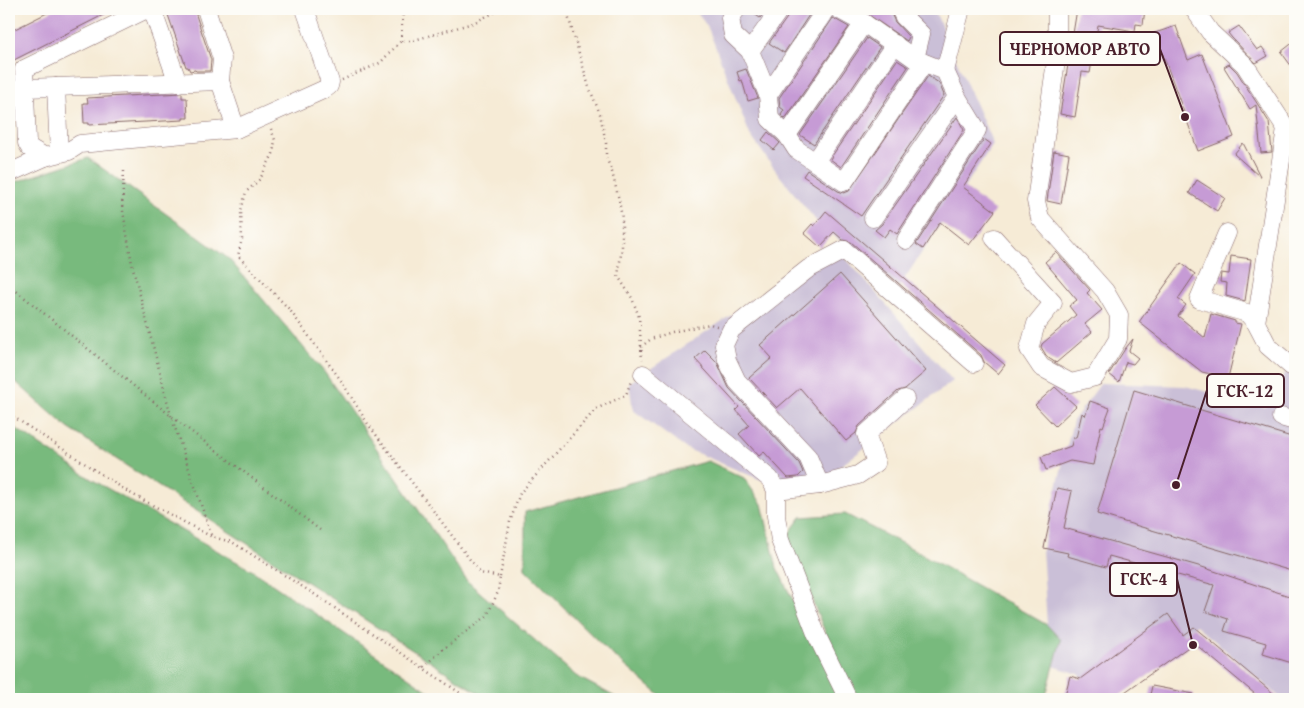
<svg xmlns="http://www.w3.org/2000/svg" width="1304" height="708" viewBox="0 0 1304 708" font-family="'Gentium Book Plus',serif">
<style>
.industrial{fill:#cabfd7}
.forest{fill:#78ba7d;stroke:#616c54}
.building{fill:#c69bd5}
.lines{fill:none;stroke-linecap:round;stroke-linejoin:round}
.minor-casing{stroke:#866667;stroke-width:19}
.path{stroke:#866667;stroke-width:2.5;stroke-dasharray:1 4;stroke-linecap:butt}
.minor{stroke:#fff;stroke-width:18}
.leader{fill:none;stroke:#4a1f2b;stroke-width:2}
.callout-dot{fill:#4a1f2b;stroke:#fdfcf7;stroke-width:2}
.callout{fill:#fdfcf7;stroke:#4a1f2b;stroke-width:2}
.callout-label{font-size:18px;text-anchor:middle;font-weight:bold;fill:#4a1f2b}
</style>
<rect width="100%" height="100%" fill="#fdfcf7"/>
<filter id="ink" filterUnits="userSpaceOnUse"><feTurbulence type="fractalNoise" baseFrequency=".02" numOctaves="2"/><feDisplacementMap in="SourceGraphic" scale="10" xChannelSelector="R" yChannelSelector="G"/><feConvolveMatrix kernelMatrix="1 2 1 2 8 2 1 2 1" color-interpolation-filters="sRGB"/></filter>
<filter id="wash" filterUnits="userSpaceOnUse"><feTurbulence type="fractalNoise" baseFrequency=".0096" numOctaves="4" result="noise"/><feDisplacementMap in="SourceGraphic" scale="20" xChannelSelector="R" yChannelSelector="G"/><feGaussianBlur stdDeviation="1.12" result="paint"/><feColorMatrix in="noise" values="0 0 0 0 0 0 0 0 0 0 0 0 0 0 0 0 0 1.4 0 .05"/><feComposite in="paint" operator="in"/></filter>
<g filter="url(#wash)">
<rect width="100%" height="100%" fill="#f6ebd6"/>
<g class="industrial">
<path d="M695,9H934L993,144L899,287L818,223L779,175L750,135L708,28Z"/>
<path d="M835,246L953,381L822,480L797,495L685,448L633,410L629,383Z"/>
<path d="M1285,373L1295,375V699H1282L1196,625L1101,692L1090,686L1079,674L1053,666L1061,640L1047,625L1042,549L1073,421L1101,383L1185,386L1265,407Z"/>
</g>
<g class="forest">
<path d="M88,158L229,259L325,373L467,581L576,676L619,699H488L68,428L9,376V184Z"/>
<path d="M9,424L91,479L253,571L440,699H9Z"/>
<path d="M708,461L744,478L762,504L777,568L842,699H664L608,651L525,569V512Z"/>
<path d="M845,514L911,548L1047,625L1061,640L1045,699H853L799,569L787,536L801,517Z"/>
</g>
<g id="blocks">
<g class="building">
<path d="M55,9H115L14,60L9,50V32Z"/>
<path d="M166,9H194L211,60L210,71H196L195,70L190,71L188,67H186Z"/>
<path d="M747,9H767L760,18Z"/>
<path d="M790,9H813L784,53L769,43L789,15Z"/>
<path d="M860,9H889L895,22L909,37L907,41Z"/>
<path d="M1077,9H1145L1143,25L1136,24L1135,31L1098,25L1090,73L1082,72L1075,117L1060,114Z"/>
<path d="M833,18L849,27L785,119L781,115L784,110L780,107L779,98Z"/>
<path d="M1176,26L1188,60L1202,54L1234,137L1198,151L1155,33Z"/>
<path d="M1239,26L1257,50L1262,47L1268,56L1256,63L1232,38L1228,33Z"/>
<path d="M867,38L880,47L814,144L800,135Z"/>
<path d="M1295,41V71L1281,52Z"/>
<path d="M897,60L908,67L841,167L830,159Z"/>
<path d="M1229,64L1237,72L1269,122L1272,152L1261,153L1256,105L1250,109L1224,67Z"/>
<path d="M746,69L758,98L748,101L742,80L740,81L737,72Z"/>
<path d="M928,76L939,83L944,95L861,216L803,176L807,170L838,191L844,193L849,191Z"/>
<path d="M182,93V98H187L188,118H183V120L89,125V123H84L83,103H88L87,98Z"/>
<path d="M957,117L964,130L897,234L890,229L884,237L875,230L882,224Z"/>
<path d="M768,132L780,143L774,150L762,140Z"/>
<path d="M984,139L991,144L963,187L995,211L969,245L940,222L923,249L916,244Z"/>
<path d="M1243,143L1260,176H1259L1234,154Z"/>
<path d="M1054,151L1069,154L1061,204L1047,201Z"/>
<path d="M1197,180L1225,198L1217,211L1189,193Z"/>
<path d="M826,211L1005,365L998,374L984,362L981,355L851,242L843,240L834,232L820,247L804,233L812,224L814,226Z"/>
<path d="M1056,252L1090,290L1087,293L1102,310L1085,324L1092,332L1056,363L1047,357L1041,347L1042,344L1076,315L1069,306L1077,300L1045,262Z"/>
<path d="M1231,256L1251,259L1245,301L1226,296L1227,283L1220,282L1221,273L1229,274Z"/>
<path d="M1181,263L1195,274L1178,299L1186,305L1178,316L1205,338L1211,314L1235,321V323L1241,324L1228,378L1202,372L1139,322Z"/>
<path d="M840,274L926,371L905,389L898,391L859,426L856,433L846,441L800,388L777,408L749,378L772,358L760,345Z"/>
<path d="M1133,339L1129,351L1138,358L1133,364L1126,362L1119,382L1109,374L1125,349Z"/>
<path d="M705,350L717,362L729,388L799,463L803,472L798,477L788,478L764,452L759,456L739,434L749,425L736,410L739,407L695,359Z"/>
<path d="M1055,387L1076,406L1055,426L1035,405Z"/>
<path d="M1134,390L1295,438V572L1097,514Z"/>
<path d="M1090,401L1110,408L1103,427L1101,426L1093,465L1070,461L1046,470L1041,457L1071,446L1073,438H1076L1082,413L1085,416Z"/>
<path d="M1057,488L1072,491L1064,528L1202,567L1295,598V664L1263,654L1266,643L1224,631L1228,619L1205,611L1214,585L1109,556L1106,567L1067,556L1068,553L1044,548Z"/>
<path d="M1168,614L1183,635L1194,627L1280,699H1261L1194,643L1115,699H1064L1070,676L1080,679Z"/>
<path d="M1152,686L1194,694L1193,699H1149Z"/>
</g>
</g>
</g>
<g filter="url(#ink)">
<use href="#blocks" fill-opacity="0" stroke="#866667" stroke-width="1"/>
<g class="lines">
<g class="minor-casing">
<g id="minor">
<path d="M152,9L178,83"/>
<path d="M206,9L222,59L220,81L236,129"/>
<path d="M737,9L730,18L733,35L750,51L768,95"/>
<path d="M826,9L768,95L770,119L787,135L796,149L844,182L924,63"/>
<path d="M838,9L864,23L915,59L945,71L957,97L873,218"/>
<path d="M900,9L904,17L921,34L915,59"/>
<path d="M1194,9L1210,32L1245,65L1286,128L1256,323"/>
<path d="M750,51L780,9"/>
<path d="M945,71L961,9"/>
<path d="M25,88L56,87"/>
<path d="M787,135L864,23"/>
<path d="M59,153L56,87L220,81"/>
<path d="M45,157L30,148L27,143L24,69L147,9"/>
<path d="M815,162L895,44"/>
<path d="M9,173L45,157L69,151L80,144L236,129L325,89L329,86L330,82L305,9"/>
<path d="M1227,233L1199,299L1247,313L1256,323L1268,346L1291,366L1295,367"/>
<path d="M994,238L1053,303L1036,324L1029,349L1041,367L1071,383L1095,377L1118,339L1119,315L1105,291L1040,218L1036,201L1057,54V9"/>
<path d="M906,240L977,130L957,97"/>
<path d="M643,374L770,479L776,490V516L780,540L817,636L848,699"/>
<path d="M905,399L866,434L876,463L858,475L820,485L808,457L737,381L727,360L724,345L731,330L808,269L844,250L974,363"/>
<path d="M1281,417L1295,421"/>
<path d="M776,490L820,485"/>
</g>
</g>
<g class="path">
<path d="M566,9L589,87L600,114L606,143V157L612,172L619,200L622,218V247L618,276L632,298L639,317L642,360"/>
<path d="M401,41L403,9"/>
<path d="M342,80L380,63L401,41H411L473,23L501,9"/>
<path d="M271,129L275,140L273,154L260,179L246,192L241,211L242,239L238,256L289,309L340,379L368,424L480,573L500,577L498,592L487,616L442,650L422,669"/>
<path d="M124,171L122,205L132,264L171,416L212,537"/>
<path d="M9,285L171,416L320,530"/>
<path d="M641,347L651,339L672,332L710,324L717,326"/>
<path d="M9,414L130,493L212,537L232,542L314,594L469,699"/>
<path d="M500,577L510,522L520,493L596,409L626,395L631,381"/>
</g>
<use href="#minor" class="minor"/>
</g>
</g>
<path class="leader" d="M1185 117L1160 49M1176 485L1207 390M1193 645L1177 579"/>
<g class="callout-dot">
<circle cx="1185" cy="117" r="5"/>
<circle cx="1176" cy="485" r="5"/>
<circle cx="1193" cy="645" r="5"/>
</g>
<g class="callout">
<rect x="1000" y="32" width="160" height="33" rx="5"/>
<rect x="1207" y="374" width="77" height="33" rx="5"/>
<rect x="1110" y="563" width="67" height="33" rx="5"/>
</g>
<g class="callout-label">
<text x="1080" y="55">ЧЕРНОМОР АВТО</text>
<text x="1245" y="397">ГСК-12</text>
<text x="1144" y="585">ГСК-4</text>
</g>
<rect width="1304" height="708" fill="none" stroke="#fdfcf7" stroke-width="30"/>
</svg>
